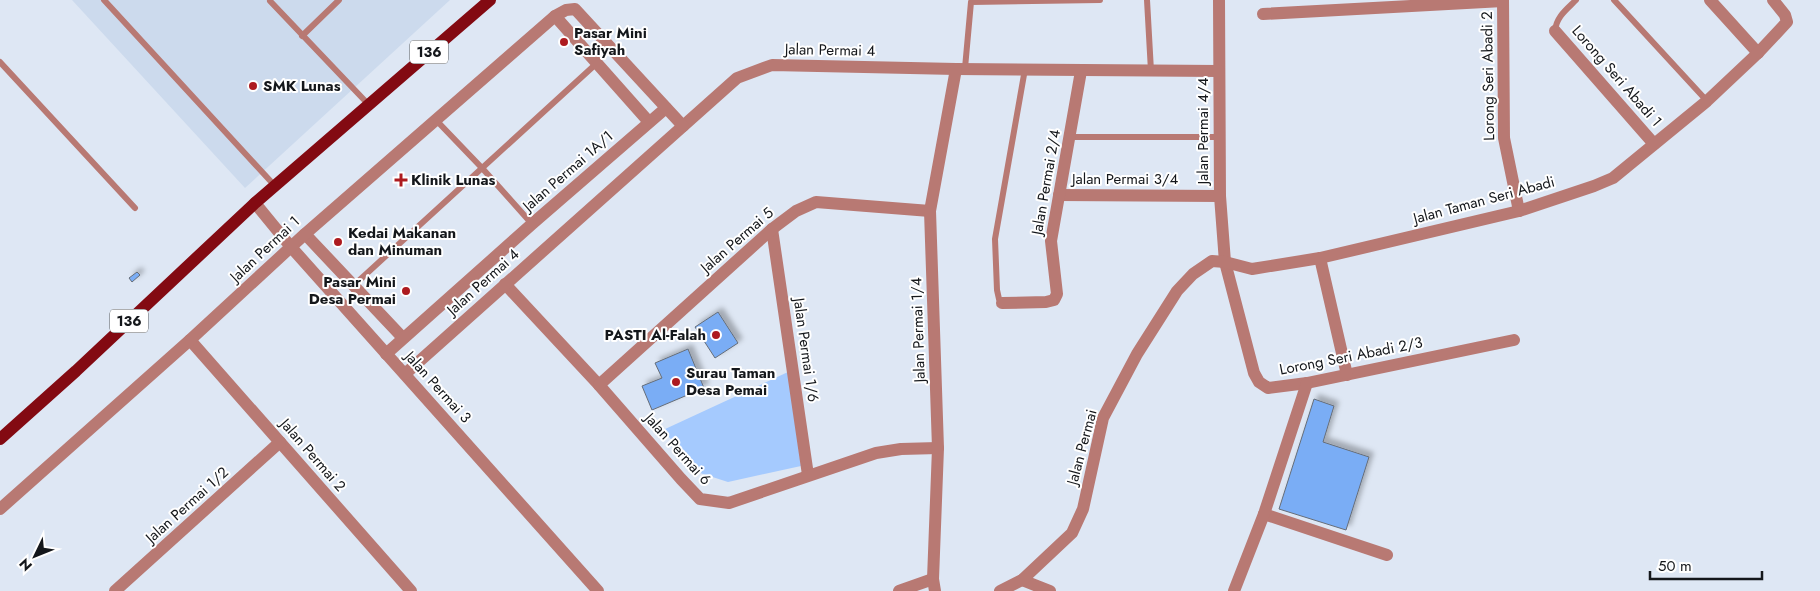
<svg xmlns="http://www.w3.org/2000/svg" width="1820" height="591" viewBox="0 0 1820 591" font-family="Jost,sans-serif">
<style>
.built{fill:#ccdaed}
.green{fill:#a5cafe}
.building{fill:#7aadf5;stroke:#656d78;filter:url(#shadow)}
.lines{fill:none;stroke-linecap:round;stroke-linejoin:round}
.lane{stroke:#b87973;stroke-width:6}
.street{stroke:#b87973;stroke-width:12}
.primary{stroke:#830a12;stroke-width:12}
.poi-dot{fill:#ad1a1f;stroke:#fff;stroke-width:2}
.labels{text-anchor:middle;stroke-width:4;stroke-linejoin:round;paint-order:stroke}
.shield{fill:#fff;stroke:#5a5d5f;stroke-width:1}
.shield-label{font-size:14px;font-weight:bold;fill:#14171b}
.poi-label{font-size:15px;font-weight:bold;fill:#14171b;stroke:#fff;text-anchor:start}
.street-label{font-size:15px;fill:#14171b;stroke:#fff}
</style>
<defs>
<filter id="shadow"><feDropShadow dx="4.5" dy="-4.5" stdDeviation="2.5" flood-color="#0004"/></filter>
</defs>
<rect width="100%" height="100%" fill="#dee7f4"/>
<path class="built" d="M72,0H450L245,188Z"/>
<path class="green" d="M788,372L801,466L728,482L700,473L663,430Z"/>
<g class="building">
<path d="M137,272L140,275L132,282L129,278Z"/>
<path d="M718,312L738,343L715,358L695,327Z"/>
<path d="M688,349L704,388L652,410L642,386L662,378L655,363Z"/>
<path d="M1314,399L1334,406L1323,442L1369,457L1346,530L1279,509Z"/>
</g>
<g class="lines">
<g class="lane">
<path d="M104,0L275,186"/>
<path d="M1147,0L1151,71"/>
<path d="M1614,0L1707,101"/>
<path d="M270,1L369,105"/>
<path d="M1555,31C1556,17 1567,9 1576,0"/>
<path d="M302,36L339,0"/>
<path d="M0,62L135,208"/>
<path d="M965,68L971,2L1100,0"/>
<path d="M435,119L482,168L532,224"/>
<path d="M1070,137H1220"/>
<path d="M353,286L597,63"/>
<path d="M1002,303L999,299L997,290L995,239L1025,69"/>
</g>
<g class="street">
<path d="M1219,0L1220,196L1225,262L1254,373L1259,382L1268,388L1307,383L1514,340"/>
<path d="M1503,0L1504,138L1519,211"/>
<path d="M1710,0L1758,53"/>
<path d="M1263,14L1503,1"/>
<path d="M555,16L649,122"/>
<path d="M1555,31L1654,144"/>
<path d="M1059,195L1220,196"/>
<path d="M255,203L291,247L598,591"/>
<path d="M772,229L808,475"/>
<path d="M305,234L403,338"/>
<path d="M1320,258L1347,375"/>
<path d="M505,284L599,385L681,479L700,499L729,503L876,453L901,449L938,448"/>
<path d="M1002,303L1046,302L1054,300L1057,294L1051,241L1081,71"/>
<path d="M190,340L411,591"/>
<path d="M386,354L532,224L666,108"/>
<path d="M405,374L737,78L772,65L956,69L1219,71"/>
<path d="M599,385L772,229L796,211L816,202L930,211"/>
<path d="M0,509L190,340L305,234L555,16L566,10L575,9L683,126"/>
<path d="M1264,514L1387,555"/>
<path d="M1022,580L1050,591"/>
<path d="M115,591L280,442"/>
<path d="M899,591L933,579"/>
<path d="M935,591L933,579L938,448L930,211L956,69"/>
<path d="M1000,591L1022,580L1072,533L1083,509L1103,418L1137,354L1177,291L1193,274L1212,261L1225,262L1252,269L1320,258L1519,211L1594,186L1613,178L1707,101L1758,53L1787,22L1785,15L1773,0"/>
<path d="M1234,591L1264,514L1307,383"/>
</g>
<path class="primary" d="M0,439L76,371L255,203L490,0"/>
</g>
<g class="poi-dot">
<circle cx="564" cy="42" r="5"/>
<circle cx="253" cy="86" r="5"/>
<path d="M398.5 172.5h5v5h5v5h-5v5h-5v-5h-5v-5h5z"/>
<circle cx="338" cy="242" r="5"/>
<circle cx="406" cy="291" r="5"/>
<circle cx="716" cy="335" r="5"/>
<circle cx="676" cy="382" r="5"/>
</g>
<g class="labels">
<g class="shield">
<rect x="410" y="40.5" width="38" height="23" rx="4"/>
<rect x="110" y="309.5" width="38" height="23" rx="4"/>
</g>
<g class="shield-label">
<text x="429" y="57">136</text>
<text x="129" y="326">136</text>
</g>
<g class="poi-label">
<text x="574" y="38">Pasar Mini<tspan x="574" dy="17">Safiyah</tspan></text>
<text x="263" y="91">SMK Lunas</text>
<text x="411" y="185">Klinik Lunas</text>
<text x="348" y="238">Kedai Makanan<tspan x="348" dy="17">dan Minuman</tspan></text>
<text x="396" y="287" text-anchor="end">Pasar Mini<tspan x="396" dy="17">Desa Permai</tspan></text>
<text x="706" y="340" text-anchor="end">PASTI Al-Falah</text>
<text x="686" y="378">Surau Taman<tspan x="686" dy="17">Desa Pemai</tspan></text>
</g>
<g class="street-label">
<text transform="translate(830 50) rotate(1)" y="5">Jalan Permai 4</text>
<text transform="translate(1488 76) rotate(-91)" y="5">Lorong Seri Abadi 2</text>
<text transform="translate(1617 76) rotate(49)" y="5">Lorong Seri Abadi 1</text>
<text transform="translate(1203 131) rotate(-90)" y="5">Jalan Permai 4/4</text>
<text transform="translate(568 171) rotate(-41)" y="5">Jalan Permai 1A/1</text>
<text x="1125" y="184">Jalan Permai 3/4</text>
<text transform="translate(1046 182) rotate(-80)" y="5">Jalan Permai 2/4</text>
<text transform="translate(1484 200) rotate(-15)" y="5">Jalan Taman Seri Abadi</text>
<text transform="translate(737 240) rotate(-41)" y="5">Jalan Permai 5</text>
<text transform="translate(265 249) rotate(-43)" y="5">Jalan Permai 1</text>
<text transform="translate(483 282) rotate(-42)" y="5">Jalan Permai 4</text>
<text transform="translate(918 330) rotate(-92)" y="5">Jalan Permai 1/4</text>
<text transform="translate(806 350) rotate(82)" y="5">Jalan Permai 1/6</text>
<text transform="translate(1351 356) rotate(-11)" y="5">Lorong Seri Abadi 2/3</text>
<text transform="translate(438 387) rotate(48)" y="5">Jalan Permai 3</text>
<text transform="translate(1082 447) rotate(-75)" y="5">Jalan Permai</text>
<text transform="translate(678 449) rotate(48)" y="5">Jalan Permai 6</text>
<text transform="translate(313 455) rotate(49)" y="5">Jalan Permai 2</text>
<text transform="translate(187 505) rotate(-42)" y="5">Jalan Permai 1/2</text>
</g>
</g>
<g transform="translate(35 556) rotate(227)" stroke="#ffffff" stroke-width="4" paint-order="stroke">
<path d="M0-4L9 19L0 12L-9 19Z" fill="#14171b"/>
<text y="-8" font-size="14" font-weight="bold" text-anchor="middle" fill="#14171b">N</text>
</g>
<path d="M1650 571v8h112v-8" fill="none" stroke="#14171b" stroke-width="2.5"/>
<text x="1658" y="571" font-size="15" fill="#14171b" stroke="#ffffff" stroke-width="4" paint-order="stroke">50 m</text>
</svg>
